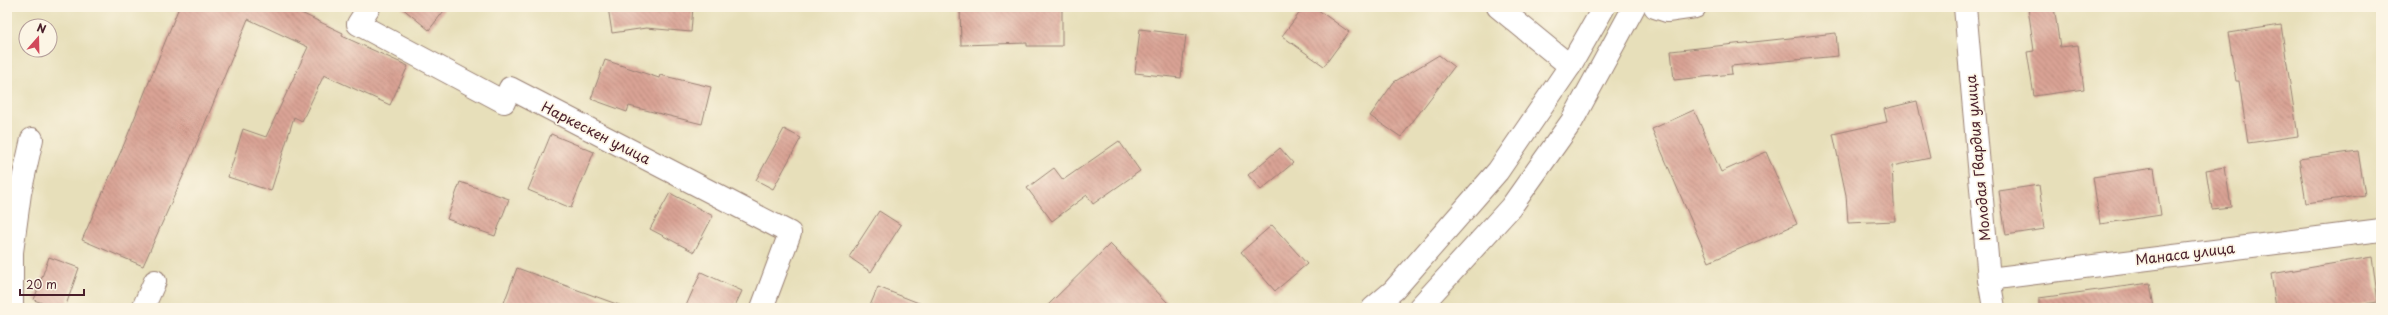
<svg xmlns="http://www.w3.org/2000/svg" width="2388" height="315" viewBox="0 0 2388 315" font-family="'Playpen Sans',sans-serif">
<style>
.building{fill:url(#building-back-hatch)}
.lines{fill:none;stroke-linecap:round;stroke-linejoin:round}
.street-casing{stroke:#987f72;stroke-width:24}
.highway-casing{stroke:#987f72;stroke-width:24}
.street{stroke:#fff;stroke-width:22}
.highway{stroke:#fff;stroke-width:22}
.labels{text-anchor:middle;stroke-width:3.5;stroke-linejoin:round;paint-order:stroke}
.street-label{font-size:14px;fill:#4a1f2b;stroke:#fcf5e5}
</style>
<defs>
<pattern id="building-back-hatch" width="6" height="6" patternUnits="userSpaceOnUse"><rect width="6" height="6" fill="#d9a394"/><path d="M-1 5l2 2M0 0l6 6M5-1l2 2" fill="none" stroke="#b28479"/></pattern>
</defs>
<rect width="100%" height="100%" fill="#fcf5e5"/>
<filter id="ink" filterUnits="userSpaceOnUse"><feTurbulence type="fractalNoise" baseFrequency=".025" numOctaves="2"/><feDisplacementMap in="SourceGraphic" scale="8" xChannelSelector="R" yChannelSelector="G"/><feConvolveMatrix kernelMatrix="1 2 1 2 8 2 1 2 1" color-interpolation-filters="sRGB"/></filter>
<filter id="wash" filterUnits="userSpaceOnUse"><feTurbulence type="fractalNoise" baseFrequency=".012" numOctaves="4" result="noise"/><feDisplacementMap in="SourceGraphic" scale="16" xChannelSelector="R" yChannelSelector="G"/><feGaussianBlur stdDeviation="0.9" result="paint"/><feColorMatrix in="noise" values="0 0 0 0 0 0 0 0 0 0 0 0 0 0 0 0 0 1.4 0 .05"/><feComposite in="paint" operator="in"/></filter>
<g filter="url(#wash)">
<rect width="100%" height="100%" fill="#e7dfba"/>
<g id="blocks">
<g class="building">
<path d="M179,7H289L343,33L342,36L408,66L390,105L324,75L302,121L294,117L271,191L228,177L243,129L266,137L308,47L248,19L187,167L143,266L82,240L125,142Z"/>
<path d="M401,7H447L429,30Z"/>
<path d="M608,7H693L691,32L646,28L612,33Z"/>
<path d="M960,7H1062V46H1027V43L961,45Z"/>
<path d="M1304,7H1314L1349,32L1324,66L1282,36Z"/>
<path d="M2028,7H2054L2060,47L2078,45L2084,89L2034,96L2027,52L2034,51Z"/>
<path d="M2281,25L2298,136L2248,143L2239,81H2236L2228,33Z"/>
<path d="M1140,29L1186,35L1181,78L1135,73Z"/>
<path d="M1836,33L1838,56L1731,66L1732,74L1674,80L1671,51Z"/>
<path d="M1439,55L1454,67L1401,137L1370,116L1394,82Z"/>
<path d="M605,60L659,78L660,75L711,87L702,124L629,106L627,112L591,99Z"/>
<path d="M1917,101L1930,158L1892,166L1895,221L1848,223L1846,195L1833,134L1887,122L1884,109Z"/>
<path d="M1694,110L1721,172L1766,152L1797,224L1709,262L1652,129Z"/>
<path d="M784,129L801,138L773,189L756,180Z"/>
<path d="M551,134L594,152L571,208L528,190Z"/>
<path d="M1119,141L1140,171L1093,204L1087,195L1052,221L1027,188L1054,168L1063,180Z"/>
<path d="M1280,148L1293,163L1261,190L1248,175Z"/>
<path d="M2358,151L2365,195L2306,203L2299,159Z"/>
<path d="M2225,167L2231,207L2212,209L2206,170Z"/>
<path d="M2154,168L2161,215L2100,224L2093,177Z"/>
<path d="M460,182L509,199L495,236L447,219Z"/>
<path d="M2039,185L2045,229L2006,235L1999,191Z"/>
<path d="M670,193L713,216L694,252L650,229Z"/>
<path d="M879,211L901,225L871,272L849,257Z"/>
<path d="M1272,225L1307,264L1275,291L1241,252Z"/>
<path d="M1110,244L1173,308H1045Z"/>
<path d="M49,257L79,268L65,308H56L34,300Z"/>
<path d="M2372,257L2378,302L2335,308H2276L2271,274Z"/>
<path d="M517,268L622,306L621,308H502Z"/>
<path d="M701,272L742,291L734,308H685Z"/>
<path d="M2150,283L2154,308H2039V298Z"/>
<path d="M878,287L929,307V308H869Z"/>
</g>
</g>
</g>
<g filter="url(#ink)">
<use href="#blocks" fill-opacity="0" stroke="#987f72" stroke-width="1"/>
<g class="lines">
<g class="street-casing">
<g id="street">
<path d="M369,7L358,24L504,102L510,88L790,233L762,308"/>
<path d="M1498,7L1570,66"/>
<path d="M1655,7L1667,11L1695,7"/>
<path d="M1965,7L1989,279L1994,308"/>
<path d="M1989,279L2381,230"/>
<path d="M12,308V252L20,193L32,139"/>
<path d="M143,308L155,281"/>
</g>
</g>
<g class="highway-casing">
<g id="highway">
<path d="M1373,308L1394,290L1498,171L1570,66L1604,7"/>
<path d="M1419,308L1511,207L1572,121L1634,7"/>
</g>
</g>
<use href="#street" class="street"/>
<use href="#highway" class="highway"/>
</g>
</g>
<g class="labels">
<g class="street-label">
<text transform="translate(596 133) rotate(27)" y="5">Наркескен улица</text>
<text transform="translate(1978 158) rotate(-95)" y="5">Молодая Гвардия улица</text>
<text transform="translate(2185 254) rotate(-7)" y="5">Манаса улица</text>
</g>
</g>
<rect width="2388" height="315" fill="none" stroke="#fcf5e5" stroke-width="24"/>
<g transform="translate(38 38) rotate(20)"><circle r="19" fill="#fcf5e5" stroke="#b59f9b"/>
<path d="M0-3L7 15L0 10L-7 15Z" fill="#d1495b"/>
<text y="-6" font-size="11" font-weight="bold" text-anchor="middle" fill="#4a1f2b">N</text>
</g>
<path d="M20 289v6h64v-6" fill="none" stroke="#4a1f2b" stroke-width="2"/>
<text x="26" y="289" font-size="12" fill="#4a1f2b" stroke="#fcf5e5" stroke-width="3" paint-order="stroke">20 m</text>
</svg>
